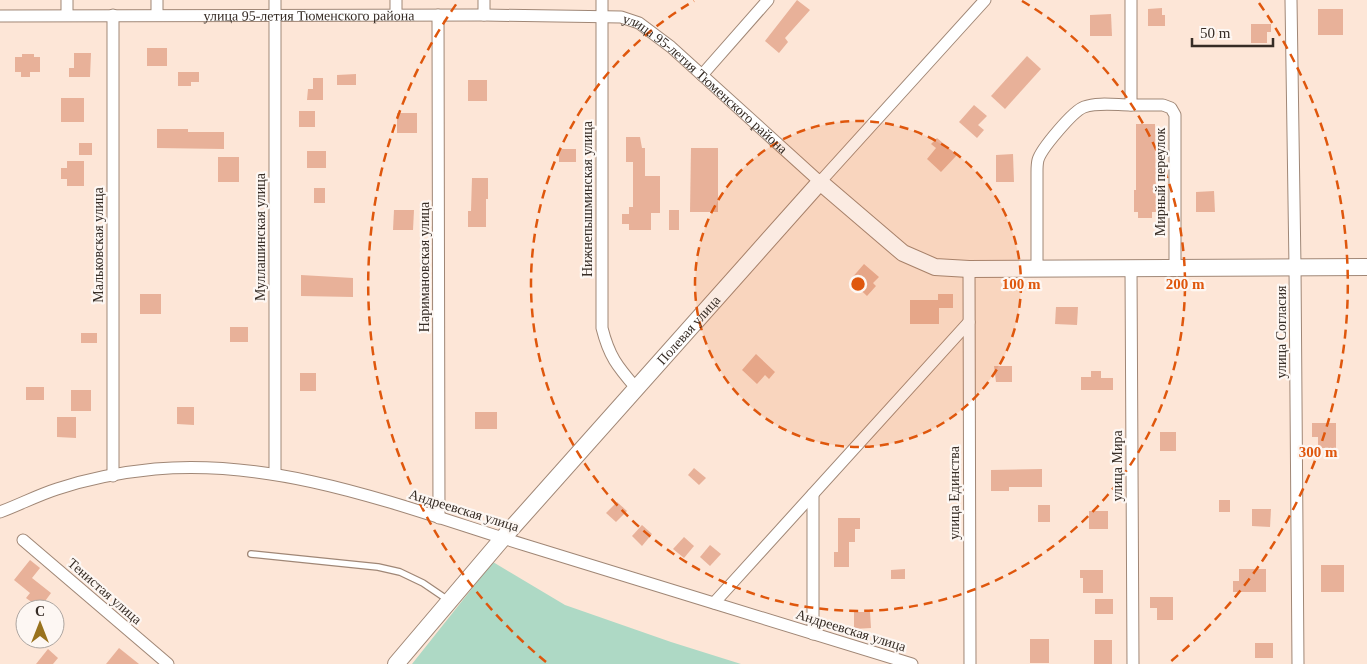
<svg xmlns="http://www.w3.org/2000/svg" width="1367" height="664" viewBox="0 0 1367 664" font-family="Georgia,serif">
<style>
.green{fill:#aed9c5}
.building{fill:#e8b199}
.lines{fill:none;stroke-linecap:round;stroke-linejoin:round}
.lane-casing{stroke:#a08776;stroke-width:8}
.street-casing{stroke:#a08776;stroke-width:13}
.secondary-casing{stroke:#a08776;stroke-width:18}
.lane{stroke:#fff;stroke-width:5.5}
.street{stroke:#fff;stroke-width:11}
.secondary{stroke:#fff;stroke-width:16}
.ring{fill:none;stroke:#df570d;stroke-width:2.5;stroke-dasharray:9 6}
.labels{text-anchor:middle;stroke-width:4.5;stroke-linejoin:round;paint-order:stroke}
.street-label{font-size:14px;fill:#362c25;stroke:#fdf7f3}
.centre{fill:#df570d;stroke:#fdf7f3;stroke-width:2.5}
.ring-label{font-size:15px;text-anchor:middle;font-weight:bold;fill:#df570d;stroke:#fdf7f3;stroke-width:4.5;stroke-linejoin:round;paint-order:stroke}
</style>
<rect width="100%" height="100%" fill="#fde6d7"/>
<path class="green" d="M493,562L565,605L671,642L741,664H412Z"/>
<g class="building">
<path d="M797,0L810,10L785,38L788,42L779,53L765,41Z"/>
<path d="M1162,8V15H1165V26H1148V9Z"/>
<rect x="1318" y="9" width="25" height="26"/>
<path d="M1111,14L1112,36H1090V15Z"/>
<path d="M1251,24H1271V32H1267V43H1251Z"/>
<rect x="147" y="48" width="20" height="18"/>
<path d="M74,53H91L90,77H69V68H74Z"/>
<path d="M22,54H34V57H40V72H30V77H21V72H15V57H22Z"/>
<path d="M1027,56L1041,69L1005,109L991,96Z"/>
<path d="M178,72H199V82H191V86H178Z"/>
<path d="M356,74V85H337V75Z"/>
<path d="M313,78H323V100H307L308,89H313Z"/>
<rect x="468" y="80" width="19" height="21"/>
<rect x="61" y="98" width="23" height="24"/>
<path d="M974,105L987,116L978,125L984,130L977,138L959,122Z"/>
<rect x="299" y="111" width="16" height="16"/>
<rect x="397" y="113" width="20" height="20"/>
<path d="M1136,124H1155L1156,212H1152V218H1138V212H1134V190H1136Z"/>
<path d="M157,129H188V132H224V149L157,148Z"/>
<path d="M626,137H640L642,148H645V176H660V213H651V230H629V224H622V214H629V207H633V162H626Z"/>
<path d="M937,138L957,155L941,172L927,159L936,148L931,144Z"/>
<rect x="79" y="143" width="13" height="12"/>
<path d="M691,148H718V212H690Z"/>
<rect x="559" y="149" width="17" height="13"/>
<rect x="307" y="151" width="19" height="17"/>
<path d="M1013,154L1014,182H996V155Z"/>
<rect x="218" y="157" width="21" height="25"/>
<path d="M67,161H84V186H67V179H61V168H67Z"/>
<path d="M472,178H488V199H486V227H468V211H471Z"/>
<rect x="314" y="188" width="11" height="15"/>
<path d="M1214,191L1215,212H1196V192Z"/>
<path d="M394,210H414L413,230H393Z"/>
<rect x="669" y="210" width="10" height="20"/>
<path d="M864,264L879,277L873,283L876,286L867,296L850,280Z"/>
<path d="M301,275L353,278V297L301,296Z"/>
<rect x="140" y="294" width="21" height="20"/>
<path d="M938,294H953V308H939V324H910V300H938Z"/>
<path d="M1056,307H1078L1077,325L1055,324Z"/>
<rect x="230" y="327" width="18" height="15"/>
<rect x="81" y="333" width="16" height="10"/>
<path d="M756,354L775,372L769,379L765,375L757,384L742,370Z"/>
<path d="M994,366H1012V382H996Z"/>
<path d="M1091,371H1101V378H1113V390H1081V377H1091Z"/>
<rect x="300" y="373" width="16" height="18"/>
<rect x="26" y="387" width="18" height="13"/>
<rect x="71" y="390" width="20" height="21"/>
<path d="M177,407H194V425L177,424Z"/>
<rect x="475" y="412" width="22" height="17"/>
<path d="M57,417H76V438L57,437Z"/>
<path d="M1312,423H1336V448H1318V437H1312Z"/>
<rect x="1160" y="432" width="16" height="19"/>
<path d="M694,468L706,478L699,485L688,475Z"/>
<path d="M1042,469V487H1009V491H991V470Z"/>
<rect x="1219" y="500" width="11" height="12"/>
<path d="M617,502L627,511L616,522L606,513Z"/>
<rect x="1038" y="505" width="12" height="17"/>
<path d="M1252,509H1271L1270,527L1252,526Z"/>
<rect x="1089" y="511" width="19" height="18"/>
<path d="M838,518H860V529H855V542H849V567H834V552H838Z"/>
<path d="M642,525L652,534L642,546L632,536Z"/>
<path d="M684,537L694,546L684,558L673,549Z"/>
<path d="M710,545L721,554L710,566L700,557Z"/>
<path d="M30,560L40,568L32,578L51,593L40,608L26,598L30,593L14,580Z"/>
<rect x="1321" y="565" width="23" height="27"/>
<path d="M905,569V579H891V570Z"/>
<path d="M1239,569H1266V592H1233V581H1239Z"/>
<path d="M1080,570H1103V593H1083V578H1080Z"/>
<path d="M1150,597H1173V620H1157V608H1150Z"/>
<rect x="1095" y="599" width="18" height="15"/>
<path d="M854,612H870L871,628L854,629Z"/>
<rect x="1030" y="639" width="19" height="24"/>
<rect x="1094" y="640" width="18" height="24"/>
<rect x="1255" y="643" width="18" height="15"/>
<path d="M119,648L139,664H106Z"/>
<path d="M48,649L58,658L53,664H36Z"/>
</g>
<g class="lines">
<g class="lane-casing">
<path id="lane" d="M251,554L378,567L400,572L423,583L448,600"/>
</g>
<g class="street-casing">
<g id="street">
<path d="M67,0V15"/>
<path d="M157,0V15"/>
<path d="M275,0V474"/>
<path d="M396,0V15"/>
<path d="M602,0V328C609,356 617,366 636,388"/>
<path d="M1131,0V105H1163L1171,108L1175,115V268"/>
<path d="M1291,0L1295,267L1298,664"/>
<path d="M113,15V476"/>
<path d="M438,15L439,518"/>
<path d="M484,15V0"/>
<path id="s1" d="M0,16L484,15L621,17L639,23L671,47L820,182L985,0"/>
<path d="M702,75L768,0"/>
<path d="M1131,268L1133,664"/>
<path d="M969,269L970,664"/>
<path d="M1037,269V172C1037,168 1037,164 1038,160C1041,149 1073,111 1084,107C1098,102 1116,105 1131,105"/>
<path d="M813,494V634"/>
<path d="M0,512C19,505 38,495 57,489C87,479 124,472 155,469C283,458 405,508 525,545C654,585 783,624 912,664"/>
<path d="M23,540L168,664"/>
<path d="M714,603L969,322"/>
</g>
</g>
<g class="secondary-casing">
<g id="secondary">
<path id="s2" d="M396,664L503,538L820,182L903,253L935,267L969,269L1367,267"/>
</g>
</g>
<use href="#lane" class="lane"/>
<use href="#street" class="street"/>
<use href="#secondary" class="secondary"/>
</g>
<circle cx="858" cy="284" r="163" fill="#df570d" fill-opacity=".12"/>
<g class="ring">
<circle cx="858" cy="284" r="163"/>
<path d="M1022 1A327 327 0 1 1 694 1"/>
<path d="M546 662A490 490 0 0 1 457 3M1259 3A490 490 0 0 1 1170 662"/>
</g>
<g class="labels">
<g class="street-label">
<text dy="5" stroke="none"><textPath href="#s1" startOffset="309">улица 95-летия Тюменского района</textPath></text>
<text dy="5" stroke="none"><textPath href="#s1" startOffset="729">улица 95-летия Тюменского района</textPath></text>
<text transform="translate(1160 182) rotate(-90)" y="5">Мирный переулок</text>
<text transform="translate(587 199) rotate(-90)" y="5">Нижнепышминская улица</text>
<text transform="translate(260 237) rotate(-90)" y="5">Муллашинская улица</text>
<text transform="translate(98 245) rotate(-90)" y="5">Мальковская улица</text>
<text transform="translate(424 267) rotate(-90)" y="5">Наримановская улица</text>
<text dy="5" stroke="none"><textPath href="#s2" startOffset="444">Полевая улица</textPath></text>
<text transform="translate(1281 332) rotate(-90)" y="5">улица Согласия</text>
<text transform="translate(1117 466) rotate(-90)" y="5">улица Мира</text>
<text transform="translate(954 493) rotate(-90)" y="5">улица Единства</text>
<text transform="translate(464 510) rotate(17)" y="5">Андреевская улица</text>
<text transform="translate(105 591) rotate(41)" y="5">Тенистая улица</text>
<text transform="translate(851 630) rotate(17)" y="5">Андреевская улица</text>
</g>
</g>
<circle cx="858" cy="284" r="8" class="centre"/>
<g class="ring-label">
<text x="1021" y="289">100 m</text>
<text x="1185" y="289">200 m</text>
<text x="1318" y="457">300 m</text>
</g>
<g transform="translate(40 624)"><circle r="24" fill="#fdf7f3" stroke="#ada6a1"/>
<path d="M0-4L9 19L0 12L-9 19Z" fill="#99721d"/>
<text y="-8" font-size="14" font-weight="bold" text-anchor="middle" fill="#362c25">С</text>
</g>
<path d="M1192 38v8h81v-8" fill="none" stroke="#362c25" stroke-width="2.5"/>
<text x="1200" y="38" font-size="15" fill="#362c25" stroke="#fdf7f3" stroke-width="4" paint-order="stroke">50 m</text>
</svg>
